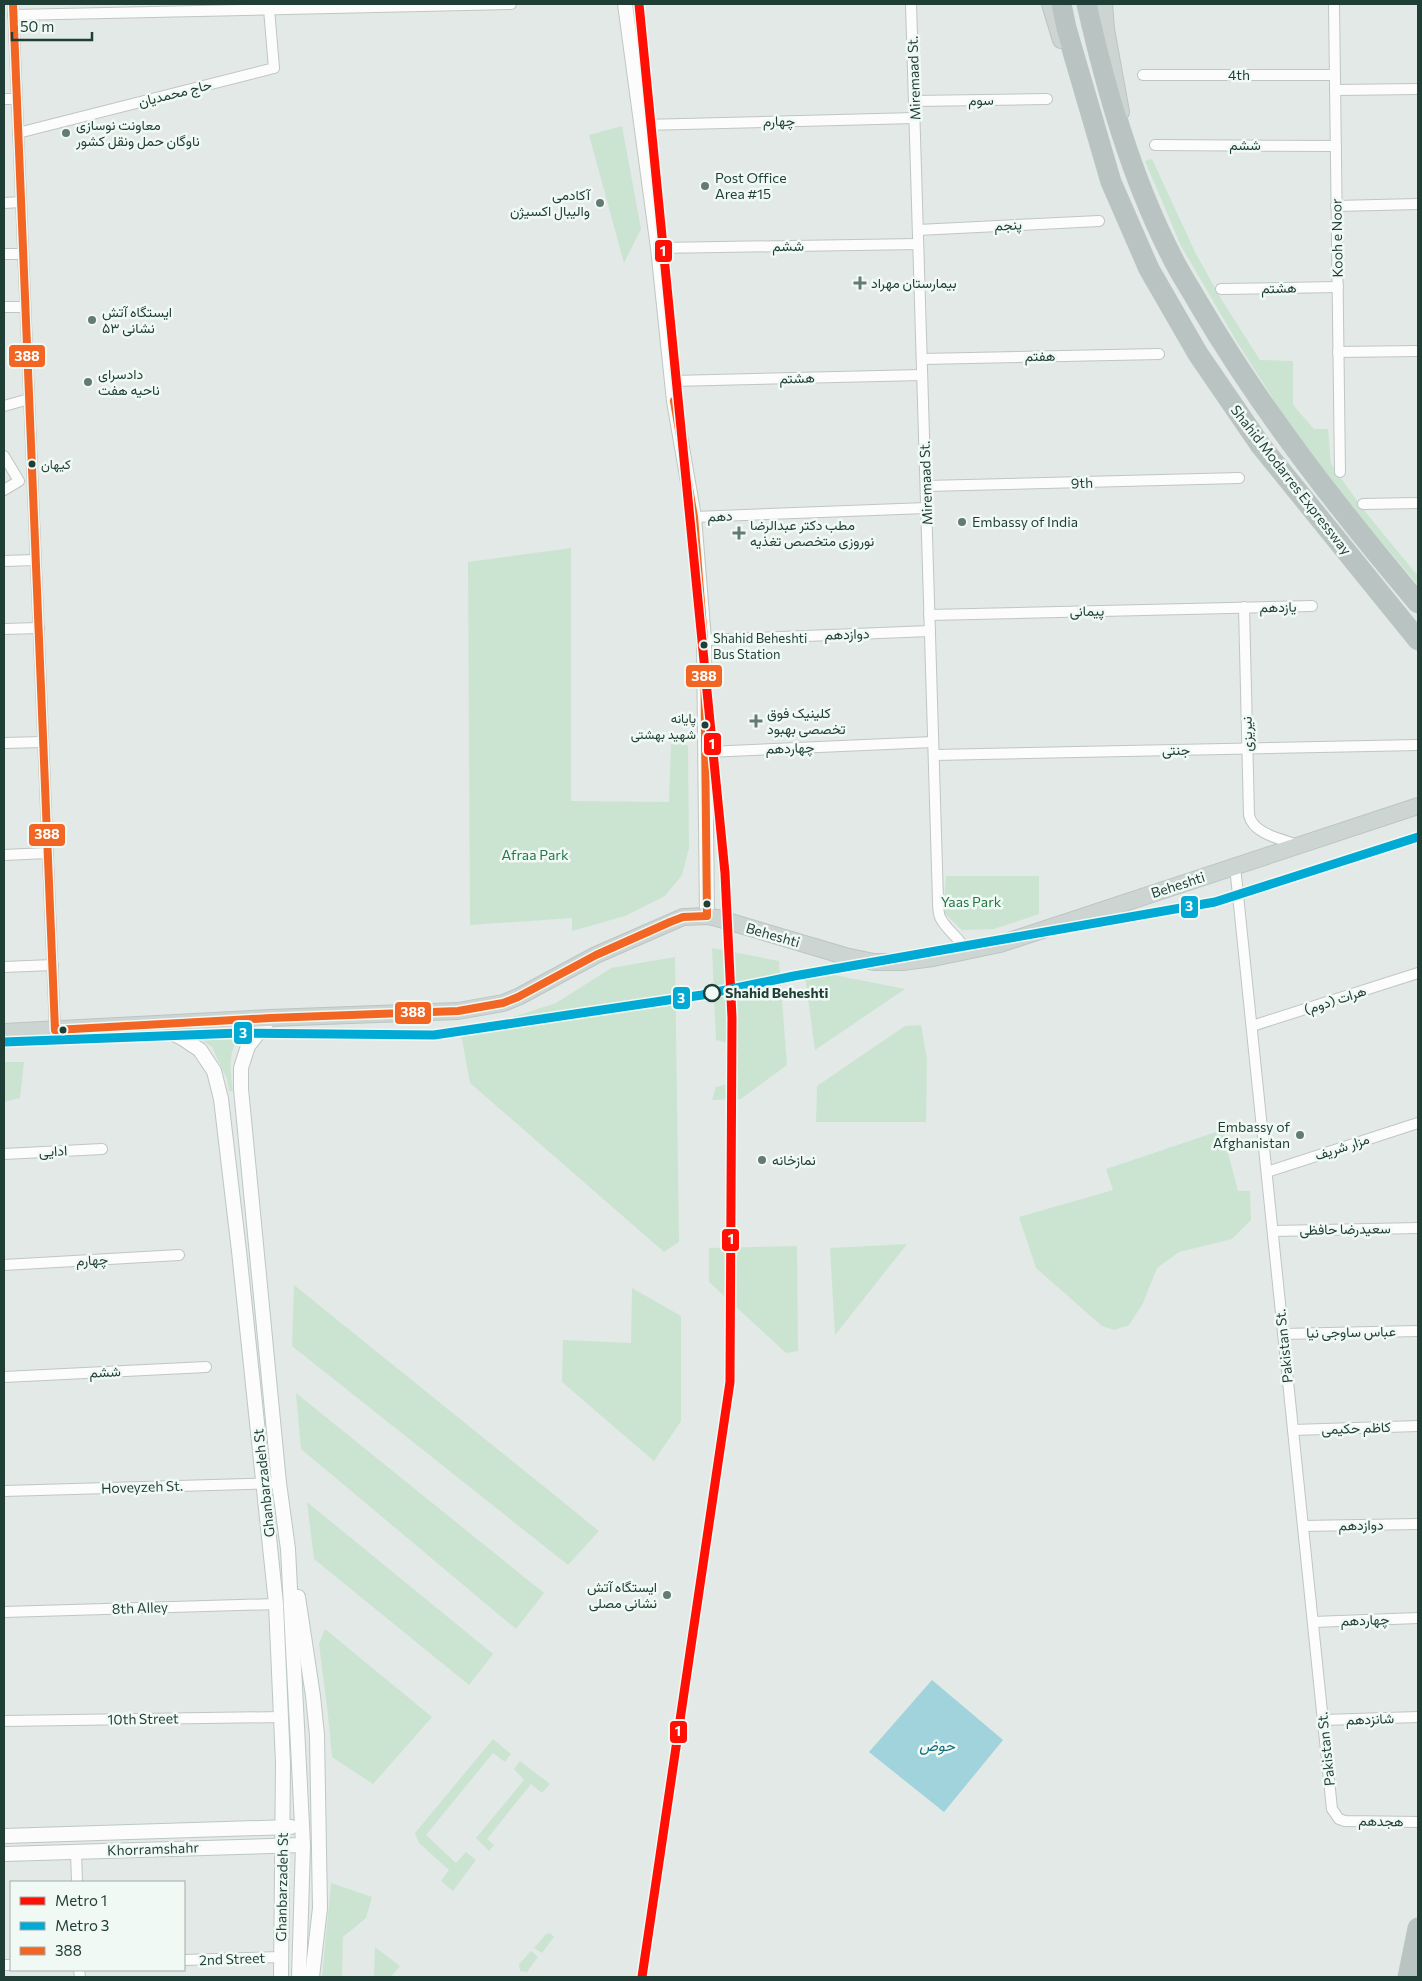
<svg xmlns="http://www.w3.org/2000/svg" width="1422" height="1981" viewBox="0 0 1422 1981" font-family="Commissioner,Vazirmatn,sans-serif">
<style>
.green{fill:#cbe4d2}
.water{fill:#a0d3db}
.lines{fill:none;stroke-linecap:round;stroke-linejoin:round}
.street-casing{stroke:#c0c6c3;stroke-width:12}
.secondary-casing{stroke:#bec7c3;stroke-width:16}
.primary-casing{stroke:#bbc5c3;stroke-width:18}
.highway-casing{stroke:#bbc5c3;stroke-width:21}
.street{stroke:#fbfcfb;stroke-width:10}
.secondary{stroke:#fbfcfb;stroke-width:14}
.primary{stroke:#cdd5d3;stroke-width:16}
.highway{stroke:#b9c3c1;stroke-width:19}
.bus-1-casing{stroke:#f1f9f5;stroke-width:11}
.bus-1{stroke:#f26522;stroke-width:8}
.metro-1-casing{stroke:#f1f9f5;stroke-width:12}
.metro-2-casing{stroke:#f1f9f5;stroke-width:12}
.metro-1{stroke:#ff0f04;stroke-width:9}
.metro-2{stroke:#00aad4;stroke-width:9}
.poi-dot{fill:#647a74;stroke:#f1f9f5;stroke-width:2}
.bus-dot{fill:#1f3e36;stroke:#f1f9f5;stroke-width:2}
.stop-dot{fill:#f1f9f5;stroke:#1f3e36;stroke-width:2.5}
.labels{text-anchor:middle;stroke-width:5;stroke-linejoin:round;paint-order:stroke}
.bus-label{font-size:13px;fill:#1f3e36;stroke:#f1f9f5;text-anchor:start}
.street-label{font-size:14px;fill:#1f3e36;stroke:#f1f9f5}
.poi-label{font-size:14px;fill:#1f3e36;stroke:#f1f9f5;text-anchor:start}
.park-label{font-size:14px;fill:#267945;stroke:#f1f9f5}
.stop-label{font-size:14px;font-weight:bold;fill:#1f3e36;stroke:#f1f9f5;text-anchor:start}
.water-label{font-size:15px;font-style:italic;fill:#146e7f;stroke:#f1f9f5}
.line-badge{stroke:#f1f9f5;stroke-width:2}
.badge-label{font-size:14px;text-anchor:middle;font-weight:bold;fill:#fff}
</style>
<rect width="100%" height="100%" fill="#e3e9e6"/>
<g class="green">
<path d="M622,126L641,229L624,263L589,135Z"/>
<path d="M1152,159L1196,254L1223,302L1260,360L1293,361V405L1314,429H1328L1331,464L1363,509L1418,576V585L1312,460L1237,342L1181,246L1145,161Z"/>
<path d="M571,548V801L669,802L671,744L688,745L689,848L682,875L665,896L625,916L572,931V918L470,925L468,562Z"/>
<path d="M946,876H1039V914L994,929L962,930L943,912Z"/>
<path d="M712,948L779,961L787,1065L741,1099L712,1100L716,1087L736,1082L737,1045L716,1040Z"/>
<path d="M675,957L679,1242L664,1252L470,1083L461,1034L556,1003L611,968Z"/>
<path d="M804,969L905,989L815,1050Z"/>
<path d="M921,1025L927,1059L926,1122H816L817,1086L905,1026Z"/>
<path d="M239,1037C227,1054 231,1072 233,1091H229L227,1079L212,1047L199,1038Z"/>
<path d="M4,1062H24L20,1098L4,1102Z"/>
<path d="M1222,1130L1238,1191H1250L1251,1220L1232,1239L1179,1252L1157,1268L1143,1303L1129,1325L1114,1330L1102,1326L1036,1268L1019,1217L1113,1190L1106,1169Z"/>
<path d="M907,1244L835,1335L830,1248Z"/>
<path d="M797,1246L798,1351L786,1353L709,1282V1248Z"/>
<path d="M294,1285L599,1531L568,1565L292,1346Z"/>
<path d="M632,1288L681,1316V1421L654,1461L562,1382L563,1340L631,1343Z"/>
<path d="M296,1393L544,1593L516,1629L301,1449Z"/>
<path d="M307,1502L493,1654L469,1685L314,1559Z"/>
<path d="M325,1629L432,1717L373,1784L332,1757L328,1715L319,1644Z"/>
<path d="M493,1739L511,1754L505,1762L493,1753L426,1835L456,1863L466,1852L476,1860L453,1891L441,1881L449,1870L419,1843L415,1833Z"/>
<path d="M520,1761L550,1784L542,1793L531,1784L487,1839L494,1845L489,1851L476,1838L524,1780L514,1769Z"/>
<path d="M331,1883L372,1897L366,1918L343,1937L342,1977H322Z"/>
<path d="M550,1933L554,1937L542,1953L534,1948L546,1934Z"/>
<path d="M375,1947L400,1966L391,1977H374Z"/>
<path d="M531,1951L538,1957L527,1972L520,1971L519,1964Z"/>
</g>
<path class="water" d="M932,1680L1003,1740L944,1812L869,1752Z"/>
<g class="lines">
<g class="street-casing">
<g id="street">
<path d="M13,4L55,1030"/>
<path d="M911,4L938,901C938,906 938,912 940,917C944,928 961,939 967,952"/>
<path d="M1334,4L1340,472"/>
<path d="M13,15L511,4"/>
<path d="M1143,75H1335"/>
<path d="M1335,90L1418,89"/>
<path d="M4,99H17"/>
<path d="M914,101L1047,99"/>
<path d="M643,125L915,118"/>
<path d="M18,133L274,68L269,9"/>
<path d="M1155,145L1336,146"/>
<path d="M4,203L21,202"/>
<path d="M1336,206L1418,204"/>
<path d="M918,230L1099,221"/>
<path d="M658,248L918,244"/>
<path d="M4,254H23"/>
<path d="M1221,289L1338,287"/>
<path d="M4,307H25"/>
<path d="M1338,352L1418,351"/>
<path d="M922,359L1159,354"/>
<path d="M672,381L922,375"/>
<path d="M4,406L29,399"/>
<path d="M4,456L19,481L4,490"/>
<path d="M926,486L1239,478"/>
<path d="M1363,504L1418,503"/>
<path d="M694,517L926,508"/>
<path d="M4,561L35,560"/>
<path d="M1244,607L1249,815C1253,834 1281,839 1298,845"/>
<path d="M929,615L1312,606"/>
<path d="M4,629L39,628"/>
<path d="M704,640L930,631"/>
<path d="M4,743L43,742"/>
<path d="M706,752L933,742"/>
<path d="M934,755L1418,745"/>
<path d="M4,855L48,853"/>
<path d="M1235,866L1332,1809L1339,1819L1345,1821L1418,1822"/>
<path d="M4,967L53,965"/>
<path d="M1252,1026L1418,973"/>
<path d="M4,1154L102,1149"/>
<path d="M1267,1172L1418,1123"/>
<path d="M1273,1231L1418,1228"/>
<path d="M4,1265L179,1255"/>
<path d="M1283,1334L1418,1331"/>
<path d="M4,1377L206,1367"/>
<path d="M1293,1430L1418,1426"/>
<path d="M4,1491L279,1483"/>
<path d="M1303,1526L1418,1524"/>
<path d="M4,1612L276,1604"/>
<path d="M1313,1622L1418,1618"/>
<path d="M1323,1720L1418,1717"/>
<path d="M4,1721L281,1717"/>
<path d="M76,1852L77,1882"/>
<path d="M184,1960L281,1957"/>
<path d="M4,1965H11"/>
<path d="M79,1970L80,1977"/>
</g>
</g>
<g class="secondary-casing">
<g id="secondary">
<path d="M625,4L658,248L674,401L694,517L704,640L707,916"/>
<path d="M270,1018L248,1046L241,1068V1089L279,1483L288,1549L303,1845L299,1977"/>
<path d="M153,1024L182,1038L200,1050L214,1071L221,1099L239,1251L276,1604L283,1763L281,1977"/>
<path d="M298,1597L313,1696L317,1735L320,1908L312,1977"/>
<path d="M4,1836L291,1827"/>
<path d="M4,1854L303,1845"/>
</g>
</g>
<g class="primary-casing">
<g id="primary">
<path d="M1050,4L1061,40"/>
<path d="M1104,4L1106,29L1121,112"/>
<path d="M4,1032L270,1018L458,1011L503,1003L518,997L596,955L683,917L707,916L717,918L845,956L874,962H902L933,958L1000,944L1418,806"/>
</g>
</g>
<g class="highway-casing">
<g id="highway">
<path d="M1061,4L1066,28L1111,182L1149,269L1198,354L1261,446L1418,640"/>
<path d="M1087,4C1106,88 1131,177 1171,255C1179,272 1190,288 1199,304C1262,411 1338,508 1418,603"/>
<path d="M1408,1977L1418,1928"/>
</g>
</g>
<use href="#street" class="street"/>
<use href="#secondary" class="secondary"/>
<use href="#primary" class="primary"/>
<use href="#highway" class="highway"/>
<g class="bus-1-casing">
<path id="bus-1" d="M13,4L55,1030L270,1018L458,1011L503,1003L518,997L596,955L670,922L683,917L707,916L704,640L694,517L674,401"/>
</g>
<use href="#bus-1" class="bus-1"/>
<g class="metro-1-casing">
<path id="metro-1" d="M639,4L725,873L732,1018L730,1382L642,1977"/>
</g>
<g class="metro-2-casing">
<path id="metro-2" d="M4,1042L240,1033L434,1035L702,995L794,976L1215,902L1418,837"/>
</g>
<use href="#metro-1" class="metro-1"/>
<use href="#metro-2" class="metro-2"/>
</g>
<g class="poi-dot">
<circle cx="66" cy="133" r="5"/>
<circle cx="705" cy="186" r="5"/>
<circle cx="600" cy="203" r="5"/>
<path d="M857.5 275.5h5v5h5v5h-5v5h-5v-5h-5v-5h5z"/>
<circle cx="92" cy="320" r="5"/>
<circle cx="88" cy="382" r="5"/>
<circle cx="962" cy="522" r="5"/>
<path d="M736.5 525.5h5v5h5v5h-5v5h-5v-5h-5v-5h5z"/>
<path d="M753.5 713.5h5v5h5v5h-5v5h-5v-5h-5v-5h5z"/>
<circle cx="1300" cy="1135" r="5"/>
<circle cx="762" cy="1160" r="5"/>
<circle cx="667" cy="1595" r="5"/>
</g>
<g class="bus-dot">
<circle cx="32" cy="464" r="4.5"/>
<circle cx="704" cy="645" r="4.5"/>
<circle cx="705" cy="725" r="4.5"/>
<circle cx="707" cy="904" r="4.5"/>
<circle cx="63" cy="1030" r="4.5"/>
</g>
<circle class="stop-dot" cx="712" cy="993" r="8"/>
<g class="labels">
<g class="bus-label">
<text x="41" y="469">کیهان</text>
<text x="713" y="643">Shahid Beheshti<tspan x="713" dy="16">Bus Station</tspan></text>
<text x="696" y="723" text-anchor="end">پایانه<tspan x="696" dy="16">شهید بهشتی</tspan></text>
</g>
<g class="street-label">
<text x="1239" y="80">4th</text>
<text transform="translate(914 78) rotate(-92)" y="5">Miremaad St.</text>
<text transform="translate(175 93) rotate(-14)" y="5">حاج محمدیان</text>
<text transform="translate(981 100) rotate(-1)" y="5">سوم</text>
<text transform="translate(779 121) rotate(-1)" y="5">چهارم</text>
<text x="1245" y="150">ششم</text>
<text transform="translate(1008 225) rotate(-3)" y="5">پنجم</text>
<text transform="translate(1337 238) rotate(-91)" y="5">Kooh e Noor</text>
<text transform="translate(788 246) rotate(-1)" y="5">ششم</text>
<text transform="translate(1279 288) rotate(-1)" y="5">هشتم</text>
<text transform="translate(1040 356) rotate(-1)" y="5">هفتم</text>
<text transform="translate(797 378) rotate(-2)" y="5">هشتم</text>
<text transform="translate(1291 480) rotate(52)" y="5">Shahid Modarres Expressway</text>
<text transform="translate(926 483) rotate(-92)" y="5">Miremaad St.</text>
<text transform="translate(1082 483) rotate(-2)" y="5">9th</text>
<text transform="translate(720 516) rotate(-2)" y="5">دهم</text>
<text transform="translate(1278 607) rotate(-1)" y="5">یازدهم</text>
<text transform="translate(1087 611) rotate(-1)" y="5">پیمانی</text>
<text transform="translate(847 634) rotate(-2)" y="5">دوازدهم</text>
<text transform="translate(1247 734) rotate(-91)" y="5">نیریزی</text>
<text transform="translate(790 748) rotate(-2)" y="5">چهاردهم</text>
<text transform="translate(1176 750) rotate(-1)" y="5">جنتی</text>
<text transform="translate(1178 885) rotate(-18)" y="5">Beheshti</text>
<text transform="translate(773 935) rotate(16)" y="5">Beheshti</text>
<text transform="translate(1335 1000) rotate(-18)" y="5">هرات (دوم)</text>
<text transform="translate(1342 1147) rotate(-18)" y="5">مزار شریف</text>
<text transform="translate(53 1151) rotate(-3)" y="5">ادایی</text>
<text transform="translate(1345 1229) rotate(-1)" y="5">سعیدرضا حافظی</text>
<text transform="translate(92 1260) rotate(-3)" y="5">چهارم</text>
<text transform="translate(1351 1332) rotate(-1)" y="5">عباس ساوجی نیا</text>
<text transform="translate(1284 1346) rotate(-96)" y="5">Pakistan St.</text>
<text transform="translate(105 1372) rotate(-3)" y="5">ششم</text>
<text transform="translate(1356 1428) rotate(-2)" y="5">کاظم حکیمی</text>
<text transform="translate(264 1483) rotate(-96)" y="5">Ghanbarzadeh St</text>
<text transform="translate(142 1487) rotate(-2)" y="5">Hoveyzeh St.</text>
<text transform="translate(1361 1525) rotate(-1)" y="5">دوازدهم</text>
<text transform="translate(140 1608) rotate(-2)" y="5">8th Alley</text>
<text transform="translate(1365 1620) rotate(-2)" y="5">چهاردهم</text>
<text transform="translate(143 1719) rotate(-1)" y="5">10th Street</text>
<text transform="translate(1370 1719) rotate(-2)" y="5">شانزدهم</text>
<text transform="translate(1326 1749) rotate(-96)" y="5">Pakistan St.</text>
<text transform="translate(1381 1821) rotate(1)" y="5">هجدهم</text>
<text transform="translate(153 1849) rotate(-2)" y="5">Khorramshahr</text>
<text transform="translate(282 1887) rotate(-89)" y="5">Ghanbarzadeh St</text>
<text transform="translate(232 1959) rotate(-2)" y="5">2nd Street</text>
</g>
<g class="poi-label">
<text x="76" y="130">معاونت نوسازی<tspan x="76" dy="16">ناوگان حمل ونقل کشور</tspan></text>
<text x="715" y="183">Post Office<tspan x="715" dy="16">Area #15</tspan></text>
<text x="590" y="200" text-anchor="end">آکادمی<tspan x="590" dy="16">والیبال اکسیژن</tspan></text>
<text x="871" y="288">بیمارستان مهراد</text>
<text x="102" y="317">ایستگاه آتش<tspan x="102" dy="16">نشانی ۵۳</tspan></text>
<text x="98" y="379">دادسرای<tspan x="98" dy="16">ناحیه هفت</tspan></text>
<text x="972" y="527">Embassy of India</text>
<text x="750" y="530">مطب دکتر عبدالرضا<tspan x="750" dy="16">نوروزی متخصص تغذیه</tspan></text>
<text x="767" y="718">کلینیک فوق<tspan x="767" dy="16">تخصصی بهبود</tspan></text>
<text x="1290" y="1132" text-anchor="end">Embassy of<tspan x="1290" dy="16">Afghanistan</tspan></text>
<text x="772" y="1165">نمازخانه</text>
<text x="657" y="1592" text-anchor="end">ایستگاه آتش<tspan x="657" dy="16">نشانی مصلی</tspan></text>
</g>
<g class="park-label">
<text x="535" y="860">Afraa Park</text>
<text x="971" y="907">Yaas Park</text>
</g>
<g class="stop-label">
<text x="725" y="998">Shahid Beheshti</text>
</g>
<g class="water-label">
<text x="937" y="1751">حوض</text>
</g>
</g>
<g class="line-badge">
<rect x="654" y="239" width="19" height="24" rx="5" fill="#ff0f04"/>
<rect x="8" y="344" width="38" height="24" rx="5" fill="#f26522"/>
<rect x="685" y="664" width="38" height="24" rx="5" fill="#f26522"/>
<rect x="703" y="732" width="19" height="24" rx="5" fill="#ff0f04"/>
<rect x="28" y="823" width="38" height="24" rx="5" fill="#f26522"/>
<rect x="1180" y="895" width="19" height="24" rx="5" fill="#00aad4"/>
<rect x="672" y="986" width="19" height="24" rx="5" fill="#00aad4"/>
<rect x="394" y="1001" width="38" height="24" rx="5" fill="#f26522"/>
<rect x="233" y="1021" width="20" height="24" rx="5" fill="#00aad4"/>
<rect x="721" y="1228" width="19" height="24" rx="5" fill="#ff0f04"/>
<rect x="669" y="1720" width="19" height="24" rx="5" fill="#ff0f04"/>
</g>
<g class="badge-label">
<text x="663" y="256">1</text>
<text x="27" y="361">388</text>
<text x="704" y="681">388</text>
<text x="712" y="749">1</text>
<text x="47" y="839">388</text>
<text x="1189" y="911">3</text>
<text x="681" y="1003">3</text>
<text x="413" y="1017">388</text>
<text x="243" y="1038">3</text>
<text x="731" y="1244">1</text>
<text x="678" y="1736">1</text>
</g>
<rect width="1422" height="1981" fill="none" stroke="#1f3e36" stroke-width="10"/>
<rect x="10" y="1881" width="175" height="90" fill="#f1f9f5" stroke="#9daea9"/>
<rect x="20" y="1897" width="25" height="8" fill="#ff0f04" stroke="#9daea9"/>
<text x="55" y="1906" font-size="15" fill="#1f3e36">Metro 1</text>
<rect x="20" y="1922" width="25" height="8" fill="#00aad4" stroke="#9daea9"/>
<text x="55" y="1931" font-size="15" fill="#1f3e36">Metro 3</text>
<rect x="20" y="1947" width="25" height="8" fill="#f26522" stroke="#9daea9"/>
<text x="55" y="1956" font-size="15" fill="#1f3e36">388</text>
<path d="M12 32v8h80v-8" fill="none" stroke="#1f3e36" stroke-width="2.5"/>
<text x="20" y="32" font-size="15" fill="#1f3e36" stroke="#f1f9f5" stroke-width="4" paint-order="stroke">50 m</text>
</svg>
